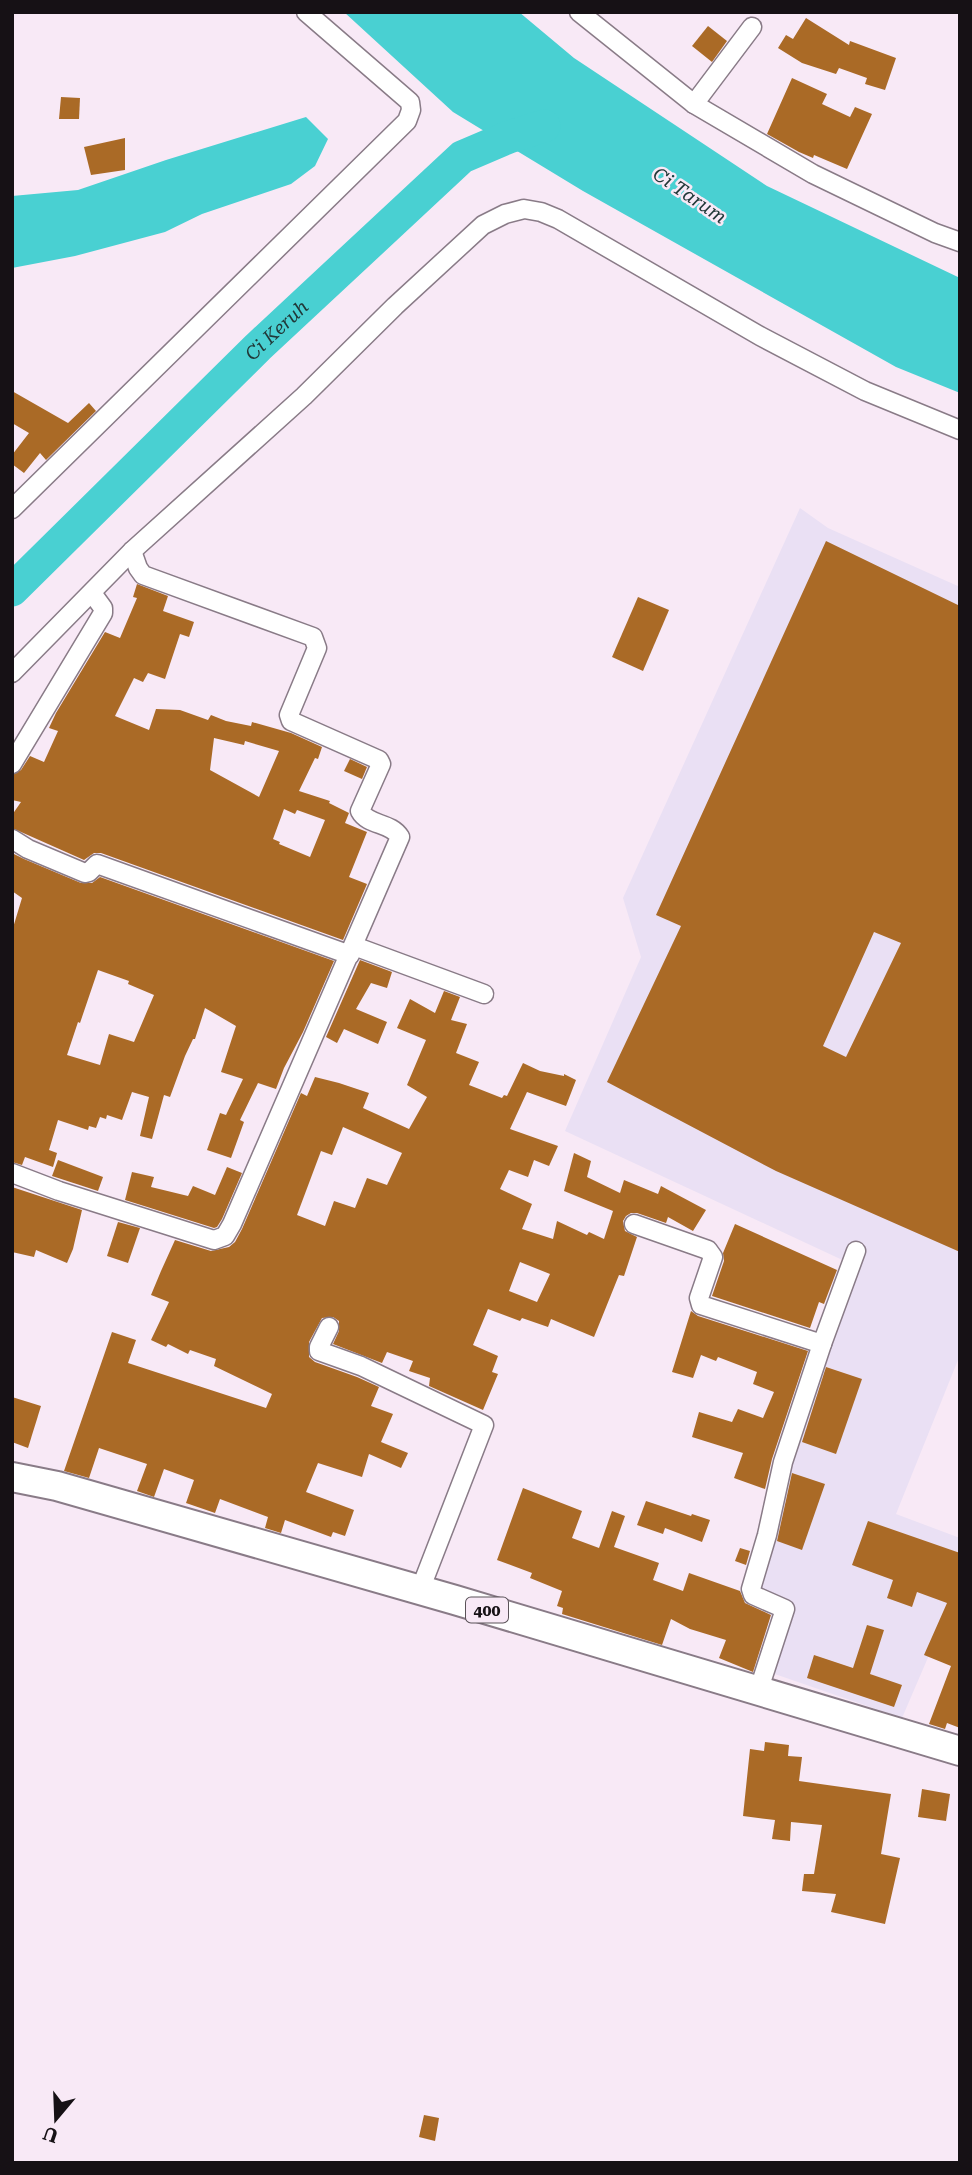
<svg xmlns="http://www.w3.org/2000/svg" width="972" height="2175" viewBox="0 0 972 2175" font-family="'Roboto Serif',serif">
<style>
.industrial{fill:#eae0f4}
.water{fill:#49d0d2}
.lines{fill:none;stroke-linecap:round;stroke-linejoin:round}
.river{stroke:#49d0d2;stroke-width:33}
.building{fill:#aa6a26;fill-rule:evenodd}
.minor-casing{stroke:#897b87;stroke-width:21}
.primary-casing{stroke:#897b87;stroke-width:32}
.minor{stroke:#fff;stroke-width:18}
.primary{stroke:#fff;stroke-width:28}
.labels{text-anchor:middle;stroke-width:5;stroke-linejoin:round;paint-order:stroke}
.shield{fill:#f8e9f6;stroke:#5a5258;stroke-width:2}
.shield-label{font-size:16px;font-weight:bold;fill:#161115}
.water-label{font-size:19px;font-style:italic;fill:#213838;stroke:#f8e9f6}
</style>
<rect width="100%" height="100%" fill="#f8e9f6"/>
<path class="industrial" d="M800,508L828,528L960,587V1355L896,1514L960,1538V1583L902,1718L769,1672L793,1602L756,1590L783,1480L851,1264L565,1131L641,957L623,898Z"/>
<g class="water">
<path d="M344,12H519L574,58L767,186L960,278V393L896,367L583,191L453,112Z"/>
<path d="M306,117L328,139L315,166L291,184L202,214L165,232L75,256L12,268V196L78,190L166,160Z"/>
</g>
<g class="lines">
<path class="river" id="s1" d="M12,590L258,347L462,157L509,137L544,126"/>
</g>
<g class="building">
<path d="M806,18L849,45L850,41L896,58L885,90L865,84L867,78L839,68L836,74L802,63L778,48L786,35L793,39Z"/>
<path d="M708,26L727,41L712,62L692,46Z"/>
<path d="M792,78L827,94L822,104L850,117L855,107L872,114L847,169L814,155L813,158L799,152L767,134Z"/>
<path d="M61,97L80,98L79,119H59Z"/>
<path d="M125,138V170L91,175L84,147Z"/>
<path d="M12,391L68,423L89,403L96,411L46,460L40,453L24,473L12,464V455L29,433L12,423Z"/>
<path d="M826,541L960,606V1252L776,1171L607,1082L681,926L656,915ZM874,932L901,943L846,1057L823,1046Z"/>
<path d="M137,584L168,596L163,611L194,622L189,637L180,634L165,679L148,673L143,682L134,678L115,716L149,730L156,709L180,710L208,720L211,715L226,721L251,726L252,722L291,733L322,747L318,759L315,758L299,791L330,801L329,803L349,813L345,823L367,832L349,877L367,884L343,940L101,853H94L84,860L12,828V815L21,802L12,800V775L21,770L30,756L44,762L58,731L49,728L56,713L105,632L120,638L137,598L133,597ZM214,738L244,745L245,741L279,751L259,797L210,770ZM284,809L295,814L297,810L325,820L310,857L279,844L280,842L273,839Z"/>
<path d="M638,597L669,610L643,671L612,657Z"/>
<path d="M350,759L367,767L362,779L344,771Z"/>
<path d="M12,853L24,859L81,883H92L100,877L334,961L303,1032L284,1068L276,1089L258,1083L240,1120L244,1122L231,1158L207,1150L220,1113L226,1115L243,1079L221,1072L236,1026L205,1008L195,1039H193L185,1056L170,1097L164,1095L152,1139L140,1136L149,1097L132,1092L122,1120L107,1115L106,1119L100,1117L96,1128L89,1126L88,1130L58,1120L49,1150L57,1153L53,1167L25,1157L22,1165L12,1162V931L22,898L12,891ZM98,970L129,981L128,984L154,995L134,1042L109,1034L100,1065L67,1055L78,1022L80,1023Z"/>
<path d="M360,960L392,972L387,988L371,983L356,1009L387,1022L378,1044L344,1029L337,1043L326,1037Z"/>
<path d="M444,991L460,997L451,1020L467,1024L456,1053L479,1062L469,1085L502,1098L504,1095L507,1096L523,1063L540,1071L564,1076V1074L576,1080L566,1106L527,1092L510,1129L558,1146L549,1166L534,1160L528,1177L509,1170L500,1189L532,1204L522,1229L553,1239L557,1221L587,1235L589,1232L604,1239L613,1211L564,1191L574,1153L591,1161L587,1177L620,1193L624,1180L658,1194L661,1186L706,1210L693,1231L668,1217L666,1223L637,1213H631L626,1216L623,1221L625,1231L637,1237L624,1276L619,1275L594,1337L551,1319L548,1327L522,1318L520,1321L488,1309L473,1345L498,1356L492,1372L498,1374L483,1410L429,1386L430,1378L409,1371L413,1361L387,1352L382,1363L333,1344L339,1331V1321L333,1317L322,1318L309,1342V1357L315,1362L357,1377L379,1387L371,1406L393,1414L381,1442L408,1453L401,1468L369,1454L362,1477L318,1463L306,1492L354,1510L345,1536L333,1532L331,1537L285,1520L281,1533L265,1528L268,1517L220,1499L215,1513L186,1503L194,1480L164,1469L154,1497L137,1491L147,1464L99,1448L89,1478L64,1471L112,1332L136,1340L128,1363L266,1408L272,1394L214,1366L216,1359L190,1350L188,1354L168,1344L166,1347L151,1340L169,1302L151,1295L161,1271L175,1240L211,1251L229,1247L235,1242L242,1229L301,1093L307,1096L315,1077L339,1083L369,1093L363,1108L409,1129L427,1097L407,1085L426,1040L397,1028L410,999L435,1013ZM343,1127L402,1153L387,1185L367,1178L355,1208L334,1201L325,1226L297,1215L321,1151L332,1155ZM520,1262L550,1274L537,1302L509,1291Z"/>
<path d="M58,1160L103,1177L98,1191L52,1176Z"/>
<path d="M227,1167L242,1173L222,1219L217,1227L214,1228L125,1200L132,1172L154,1177L151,1187L188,1196L193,1186L215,1195Z"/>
<path d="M12,1187L82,1210L73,1249L67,1263L36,1250L34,1257L12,1252Z"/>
<path d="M118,1222L140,1228L128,1263L107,1256Z"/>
<path d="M735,1224L837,1270L824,1304L819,1302L810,1328L712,1296L724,1261L723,1253Z"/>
<path d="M691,1311L698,1316L808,1351L772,1459L765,1489L734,1478L743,1453L692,1437L699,1412L732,1422L738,1409L763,1418L774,1392L753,1384L757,1372L718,1357L716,1361L701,1355L693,1378L672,1372Z"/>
<path d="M826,1367L862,1379L836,1454L802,1442Z"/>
<path d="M12,1397L41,1406L28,1448L12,1442Z"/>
<path d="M792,1473L825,1484L802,1550L777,1541Z"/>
<path d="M523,1488L582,1511L572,1538L599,1548L612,1511L625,1516L614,1547L659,1563L653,1580L683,1591L689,1573L740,1591L745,1603L771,1615L753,1672L719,1658L726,1640L690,1629L671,1619L662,1645L562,1614L563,1608L557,1606L562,1591L530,1578L532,1573L497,1560Z"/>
<path d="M646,1501L691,1516L692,1514L710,1520L702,1542L665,1528L663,1534L637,1525Z"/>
<path d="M868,1521L960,1553V1728L947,1723L945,1729L929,1724L951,1666L924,1655L947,1603L917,1592L912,1607L887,1598L893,1580L852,1565Z"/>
<path d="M740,1548L750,1551L746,1565L735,1561Z"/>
<path d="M867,1625L884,1630L870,1674L902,1685L894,1707L807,1678L814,1655L853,1668Z"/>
<path d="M765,1742L789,1745L788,1756L802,1757L799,1781L891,1794L881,1854L900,1858L885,1924L831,1912L836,1894L802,1891L804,1874H814L822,1825L791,1822L790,1841L772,1839L775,1820L743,1816L750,1749L764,1751Z"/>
<path d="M922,1789L950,1794L946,1821L918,1817Z"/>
<path d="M424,2115L439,2118L435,2141L419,2137Z"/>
</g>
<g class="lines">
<g class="minor-casing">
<g id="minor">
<path d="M579,12L694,104L813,174L935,233L960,242"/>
<path d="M694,104L752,27"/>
<path d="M12,509L407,121L411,110L410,102L306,12"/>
<path d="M12,673L132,551L304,396L395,306L483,225L505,214L524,209L541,212L558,219L760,336L865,391L960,430"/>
<path d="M12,764L103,613V608L92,593"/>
<path d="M12,839L28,849L85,873L89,872L97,864L350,955"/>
<path d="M354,946L484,994"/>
<path d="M12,1173L59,1191L214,1240L225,1236L232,1224L400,837C391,822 368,826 360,811L381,764L379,760L291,721L289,715L317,648L313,637L143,575L138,568L132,551"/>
<path d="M634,1224L708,1250L713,1257L699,1298L701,1305L822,1344L856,1251"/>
<path d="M329,1327L319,1347V1351L361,1366L484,1425L420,1590"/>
<path d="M758,1692L785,1609L753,1595L751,1589L767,1535L783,1462L822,1344"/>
</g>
</g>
<g class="primary-casing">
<path id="primary" d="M12,1477L57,1486L455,1600L960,1751"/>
</g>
<use href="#minor" class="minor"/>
<use href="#primary" class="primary"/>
</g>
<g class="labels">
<rect class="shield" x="466" y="1597.5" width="42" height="25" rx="5"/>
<g class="shield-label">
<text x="487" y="1616">400</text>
</g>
<g class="water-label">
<text transform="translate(690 195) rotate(34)" y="7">Ci Tarum</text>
<text dy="7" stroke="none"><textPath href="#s1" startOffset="371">Ci Keruh</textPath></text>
</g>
</g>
<rect width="972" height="2175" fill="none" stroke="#161115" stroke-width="28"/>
<g transform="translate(56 2119) rotate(199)" stroke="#f8e9f6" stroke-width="5" paint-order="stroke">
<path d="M0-5L12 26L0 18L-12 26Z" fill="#161115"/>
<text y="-10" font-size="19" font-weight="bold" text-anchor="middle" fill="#161115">U</text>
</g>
</svg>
